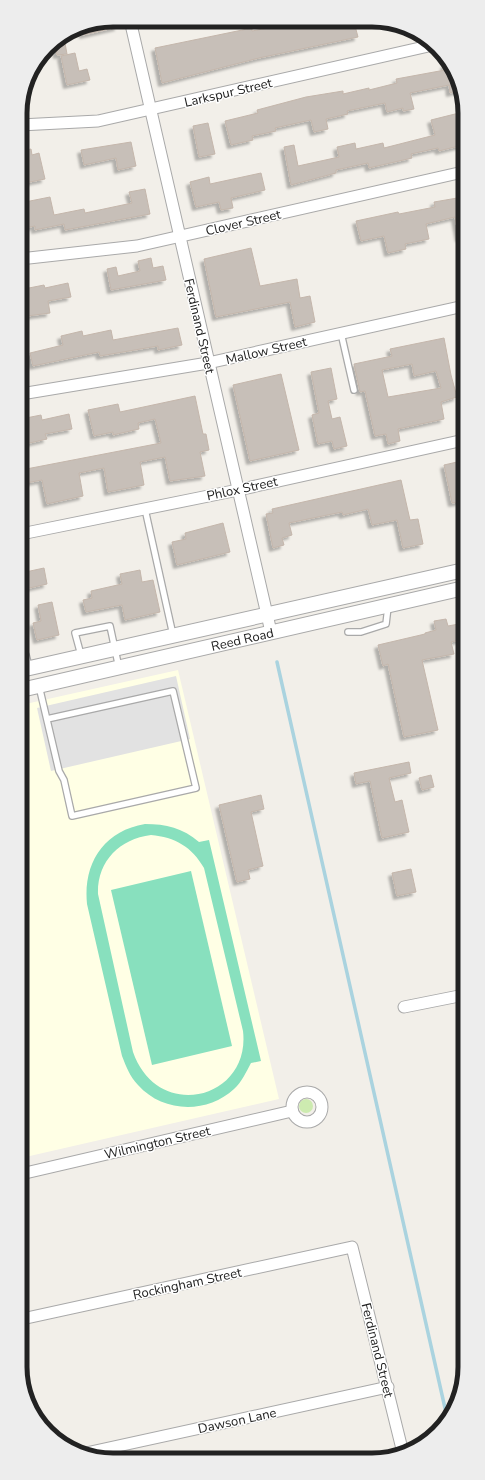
<svg xmlns="http://www.w3.org/2000/svg" width="485" height="1480" viewBox="0 0 485 1480" font-family="'Nunito Sans',sans-serif">
<style>
.education{fill:#ffffe5}
.grass{fill:#cdebb0}
.pitch{fill:#88e0be;fill-rule:evenodd}
.parking{fill:#e2e2e2}
.lines{fill:none;stroke-linecap:round;stroke-linejoin:round}
.stream{stroke:#aad3df;stroke-width:3.5}
.building{fill:#c7bfb8;stroke:#c4b6ab;fill-rule:evenodd;filter:url(#shadow)}
.service-casing{stroke:#a9a9a9;stroke-width:8}
.minor-casing{stroke:#a9a9a9;stroke-width:13}
.tertiary-casing{stroke:#a9a9a9;stroke-width:16}
.service{stroke:#fff;stroke-width:5.5}
.minor{stroke:#fff;stroke-width:11}
.tertiary{stroke:#fff;stroke-width:14}
.labels{text-anchor:middle;stroke-width:3;stroke-linejoin:round;paint-order:stroke}
.street-label{font-size:13px;fill:#222;stroke:#fff}
.rim{fill:none;stroke:#222;stroke-width:5}
</style>
<defs>
<filter id="shadow"><feDropShadow dx="-3.5" dy="3.5" stdDeviation="1" flood-color="#0004"/></filter>
</defs>
<rect width="100%" height="100%" fill="#f2efe9"/>
<path class="education" d="M178,670L279,1099L21,1158V705Z"/>
<circle class="grass" cx="306" cy="1106" r="7"/>
<g class="pitch">
<path d="M145,824C166,824 183,828 199,842L209,840L261,1061L251,1063C246,1072 242,1082 234,1089C207,1114 163,1113 138,1085C130,1077 126,1066 122,1056L87,904C83,864 103,831 145,824ZM151,835C175,837 192,847 204,868L243,1031C251,1099 158,1123 133,1052L98,894C97,862 119,839 151,835Z"/>
<path d="M191,871L232,1046L152,1065L111,890Z"/>
</g>
<path class="parking" d="M176,676L190,739L51,771L37,708Z"/>
<g class="lines">
<path class="stream" d="M277,662L447,1417"/>
</g>
<g class="building">
<path d="M116,20L118,27L83,35L82,26Z"/>
<path d="M306,21L354,22L358,37L259,58L162,83L155,48L252,28V31Z"/>
<path d="M65,43L67,54L57,55L55,45Z"/>
<path d="M75,53L79,71L87,69L90,80L67,85L61,56Z"/>
<path d="M447,64L461,90L450,93L449,85L410,93L414,109L403,111V108L387,112L385,103L347,111L348,114L326,119L328,129L314,132L311,120L275,128L276,131L252,136L253,140L231,145L225,121L258,113L257,110L306,97L343,91V94L369,88V90L397,83L396,79L445,70L444,65Z"/>
<path d="M463,112V145L439,151L438,148L411,154L412,158L369,168L368,163L336,170V173L291,185L284,147L294,145L298,166L339,157L337,147L355,143L356,149L383,143L384,148L435,135L431,120Z"/>
<path d="M208,123L215,154L199,157L193,126Z"/>
<path d="M131,142L136,166L118,170L116,158L84,165L81,150Z"/>
<path d="M31,149L32,155L39,153L45,179L20,184V174L26,173L21,151Z"/>
<path d="M261,173L265,190L231,198L233,208L221,210L219,202L196,207L190,182L209,177L210,184Z"/>
<path d="M145,189L150,214L65,230L64,224L35,230V226L20,229V203L50,197L54,215L84,209L85,213L132,203L129,192Z"/>
<path d="M463,197V238H459L455,217L426,224L429,239L405,244L406,249L388,253L384,236L361,241L356,221L398,212L399,214L435,207L434,202Z"/>
<path d="M251,248L260,286L297,279L300,298L310,296L315,322L295,327L290,302L216,317L204,259Z"/>
<path d="M151,258L153,268L163,266L166,280L111,290L107,269L116,267L118,276L140,271L138,261Z"/>
<path d="M68,283L71,297L48,301L50,313L20,317V288L28,286L29,288L44,285L45,288Z"/>
<path d="M178,328L182,345L158,350V346L100,356L99,352L33,366L30,353L63,345L61,336L82,331L83,336L111,330L113,340Z"/>
<path d="M444,338L451,375L457,397L441,402L444,419L398,429L400,441L388,444L386,434L375,436L365,391L360,392L354,364L392,356L390,349ZM412,364L414,376L436,371L441,388L388,397L382,370Z"/>
<path d="M331,368L337,399L328,401L332,419L340,417L347,446L334,449L332,441L318,444L312,415L319,413L311,372Z"/>
<path d="M281,374L299,450L250,461L233,385Z"/>
<path d="M195,396L203,434H206L209,450L200,452L205,476L170,481L165,457L140,462L144,485L108,492L104,468L79,473L83,496L47,504L42,480L21,484V470L161,443L155,419L138,423L139,429L113,435V432L94,436L88,410L118,404L120,412Z"/>
<path d="M69,414L72,429L45,434L47,439L21,445V419L41,415L42,420Z"/>
<path d="M457,462L458,467L464,465V501L452,503L444,465Z"/>
<path d="M401,480L410,520L418,519L423,544L403,548L397,520L372,525L368,509L343,515L342,512L289,523L292,535L282,538L284,545L273,548L266,514L273,513L272,509Z"/>
<path d="M223,523L230,552L177,565L172,542L186,539L185,533Z"/>
<path d="M44,568L47,584L21,590V573Z"/>
<path d="M140,570L142,582L153,580L160,612L125,620L122,605L86,612L83,600L92,598L91,591L122,584L120,574Z"/>
<path d="M52,602L59,635L37,640L33,623L41,621L38,605Z"/>
<path d="M446,619L448,626L464,623V639L451,642L454,654L422,660L438,730L404,737L388,664L383,666L378,645L425,634V633L436,630L434,621Z"/>
<path d="M409,762L411,773L389,778L395,802L402,800L409,832L382,838L370,781L356,784L354,773Z"/>
<path d="M431,775L434,787L422,790L419,778Z"/>
<path d="M261,795L264,809L251,812L263,866L248,870L250,879L237,882L219,805Z"/>
<path d="M411,869L416,892L397,896L392,873Z"/>
</g>
<g class="lines">
<g class="service-casing">
<g id="service">
<path d="M341,333L354,390"/>
<path d="M145,509L173,635"/>
<path d="M348,632H361L386,624L388,607"/>
<path d="M81,655L75,633L110,626L119,668"/>
<path d="M21,656L26,655L29,667"/>
<path d="M39,686L59,771L64,780L72,816L196,788L173,691L47,719"/>
</g>
</g>
<g class="minor-casing">
<g id="minor">
<path d="M130,20L271,632"/>
<path d="M20,125L98,121L433,45"/>
<path d="M20,259L137,246L463,172"/>
<path d="M21,394L208,363L464,306"/>
<path d="M21,534L238,490L464,440"/>
<path d="M404,1007L464,995"/>
<circle cx="307" cy="1107" r="15"/>
<path d="M21,1174L292,1111"/>
<path d="M22,1319L352,1247L403,1453"/>
<path d="M86,1453L388,1387"/>
</g>
</g>
<g class="tertiary-casing">
<g id="tertiary">
<path d="M21,670L464,570"/>
<path id="s1" d="M21,690L464,588"/>
</g>
</g>
<use href="#service" class="service"/>
<use href="#minor" class="minor"/>
<use href="#tertiary" class="tertiary"/>
</g>
<g class="labels">
<g class="street-label">
<text transform="translate(228 92) rotate(-13)" y="5">Larkspur Street</text>
<text transform="translate(243 222) rotate(-13)" y="5">Clover Street</text>
<text transform="translate(200 326) rotate(77)" y="5">Ferdinand Street</text>
<text transform="translate(266 350) rotate(-13)" y="5">Mallow Street</text>
<text transform="translate(242 488) rotate(-12)" y="5">Phlox Street</text>
<text dy="5" stroke="none"><textPath href="#s1" startOffset="227">Reed Road</textPath></text>
<text transform="translate(157 1142) rotate(-13)" y="5">Wilmington Street</text>
<text transform="translate(187 1283) rotate(-12)" y="5">Rockingham Street</text>
<text transform="translate(378 1350) rotate(76)" y="5">Ferdinand Street</text>
<text transform="translate(237 1420) rotate(-12)" y="5">Dawson Lane</text>
</g>
</g>
<path d="M0 0H485V1480H0ZM113 27H372A86 86 0 0 1 458 113V1367A86 86 0 0 1 372 1453H113A86 86 0 0 1 27 1367V113A86 86 0 0 1 113 27Z" fill="#ededed" fill-rule="evenodd"/>
<path class="rim" d="M113 27H372A86 86 0 0 1 458 113V1367A86 86 0 0 1 372 1453H113A86 86 0 0 1 27 1367V113A86 86 0 0 1 113 27Z"/>
</svg>
